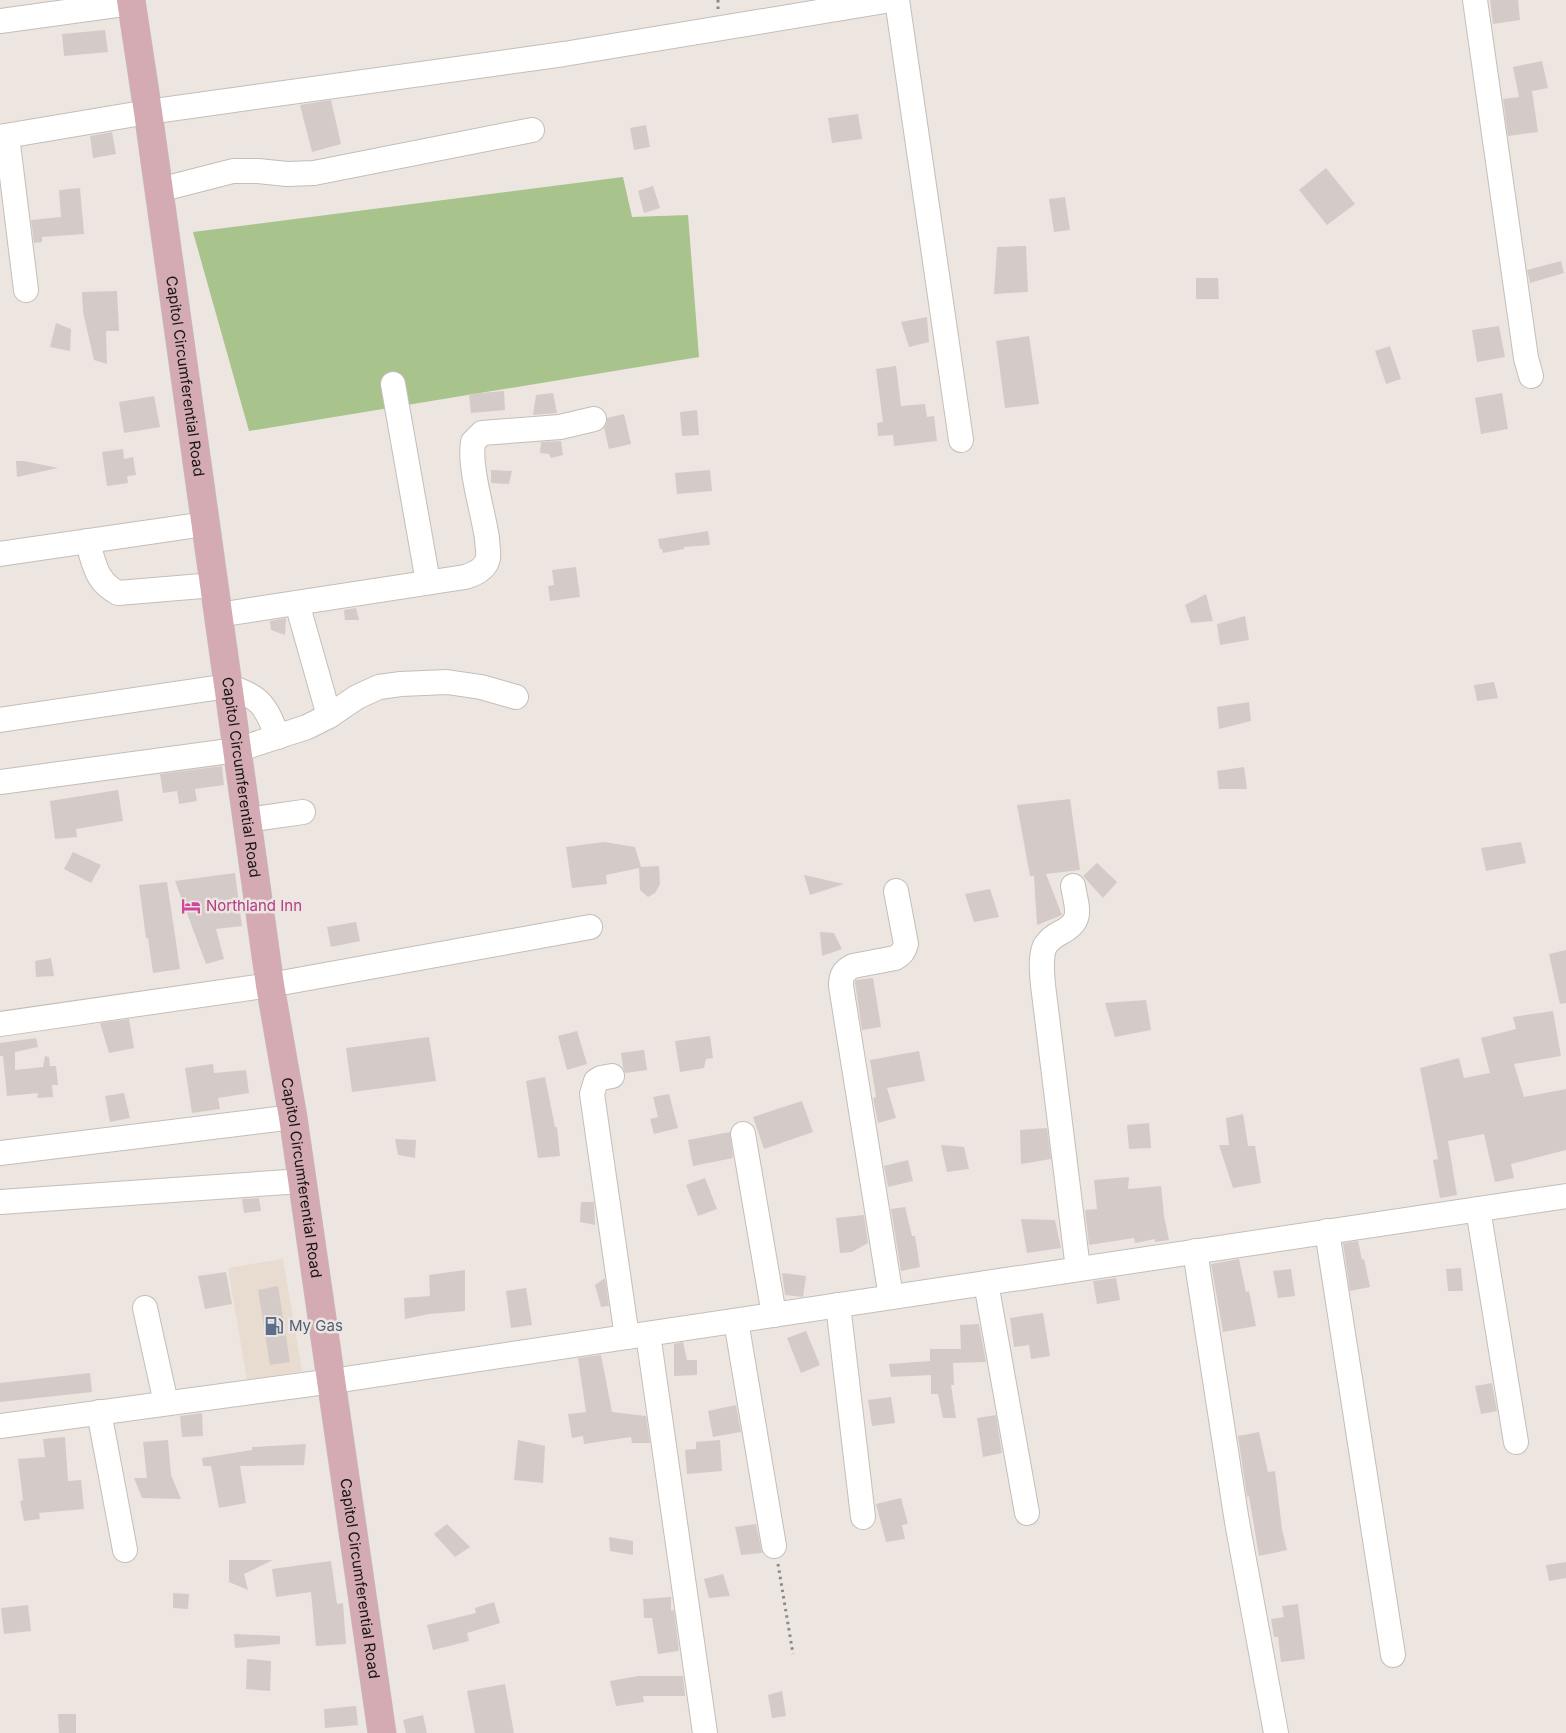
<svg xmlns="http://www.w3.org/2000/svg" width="1566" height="1733" viewBox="0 0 1566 1733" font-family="Inter,sans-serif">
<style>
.built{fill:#e8dbd0}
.forest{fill:#a8c38c}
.building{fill:#d4cbc9}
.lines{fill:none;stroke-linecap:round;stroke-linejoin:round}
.minor-casing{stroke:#c4beb8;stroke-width:26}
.major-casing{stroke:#c3c2c2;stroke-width:29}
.path{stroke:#8d8985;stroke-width:3;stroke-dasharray:2.5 4;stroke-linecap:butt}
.minor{stroke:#fff;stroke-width:24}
.major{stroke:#d4aab3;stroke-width:28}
.labels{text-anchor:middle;stroke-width:5;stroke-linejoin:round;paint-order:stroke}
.street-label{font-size:15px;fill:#181614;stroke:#ece5e0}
.hotel-label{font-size:15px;fill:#b23c85;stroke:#ece5e0;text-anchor:start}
.service-label{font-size:15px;fill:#4e5e75;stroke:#ece5e0;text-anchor:start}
</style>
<rect width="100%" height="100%" fill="#ece5e0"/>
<path class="built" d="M283,1259L302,1371L247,1380L228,1268Z"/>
<path class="forest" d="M623,177L632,217L688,215L699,357L249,431L193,232Z"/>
<g class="building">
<path d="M1490,0H1518L1520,20L1493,24Z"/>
<path d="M105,30L108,52L64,56L62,34Z"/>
<path d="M1542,61L1548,88L1532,91L1538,132L1508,136L1503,99L1519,97L1513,67Z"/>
<path d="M331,100L341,144L312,152L300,105Z"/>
<path d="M858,114L862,139L832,143L828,118Z"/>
<path d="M646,125L650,147L634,150L630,128Z"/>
<path d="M112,132L116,154L93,158L90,136Z"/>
<path d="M1326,168L1355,204L1327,225L1299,190Z"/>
<path d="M653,186L660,208L644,213L638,191Z"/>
<path d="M80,188L84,234L42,237V242L34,243L31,220L61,217L59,190Z"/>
<path d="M1065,197L1070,230L1054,232L1049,199Z"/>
<path d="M1026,246L1028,292L994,294L997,247Z"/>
<path d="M1561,261L1564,273L1530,283L1527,270Z"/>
<path d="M1196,278H1218L1219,299H1196Z"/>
<path d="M117,291L119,331H106L107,364L94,360L83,312L82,292Z"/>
<path d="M927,317L929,342L909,347L901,322Z"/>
<path d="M56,323L71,329L70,351L50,347Z"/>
<path d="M1499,326L1505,357L1477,362L1472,330Z"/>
<path d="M1029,336L1039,404L1005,408L996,341Z"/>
<path d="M1390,346L1401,379L1386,384L1375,351Z"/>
<path d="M896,366L901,406L925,404L927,417L934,416L937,441L894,446L893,435L878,436L877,423L883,422L876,369Z"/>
<path d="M504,391L505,410L471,413L469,394Z"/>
<path d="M553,393L557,413L533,415L536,395Z"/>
<path d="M1502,393L1508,429L1481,434L1475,398Z"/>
<path d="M154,396L160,427L124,433L119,402Z"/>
<path d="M697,410L699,435L682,436L680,412Z"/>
<path d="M624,414L631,444L609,449L604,428L607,423V418Z"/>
<path d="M561,441L563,455L551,458L549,454L540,453L541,442Z"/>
<path d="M123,449L124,459L133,457L136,475L127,476L128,483L107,486L102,452Z"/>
<path d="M16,461H24L58,468L17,477Z"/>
<path d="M491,470L512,471L509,484L491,483Z"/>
<path d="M710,470L712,491L677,494L675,473Z"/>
<path d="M708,531L710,545L684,547V549L663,553L662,549H660L658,539Z"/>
<path d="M576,567L580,597L550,601L548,586L554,585L552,570Z"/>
<path d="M1206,594L1213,621L1191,623L1185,605Z"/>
<path d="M356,608L359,620H345L344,610Z"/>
<path d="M1245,616L1249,640L1220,645L1217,624Z"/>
<path d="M286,618L285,635L271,630L270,621Z"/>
<path d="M1494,682L1498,698L1477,701L1474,685Z"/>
<path d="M1249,702L1251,721L1219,729L1217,707Z"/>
<path d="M222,766L224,785L195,789L197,801L179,804L177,791L163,793L160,774Z"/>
<path d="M1244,767L1247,789H1219L1217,771Z"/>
<path d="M118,790L123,821L76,829L77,837L55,839L50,801Z"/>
<path d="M1070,799L1080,870L1046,874L1062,915L1037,925L1034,876H1030L1017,805Z"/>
<path d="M604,842L635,847L641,867L659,866L660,884L655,893L648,897L640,890L639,868L606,875L607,884L572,888L566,847Z"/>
<path d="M1521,842L1526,863L1486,871L1481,848Z"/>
<path d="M73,852L101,865L91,883L64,869Z"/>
<path d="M1097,863L1117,882L1103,898L1083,876Z"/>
<path d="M235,873L242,926L216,929L224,959L206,964L175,881Z"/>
<path d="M804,875L844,884L810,895Z"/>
<path d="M167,882L180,969L153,973L148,938H146L139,885Z"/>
<path d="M990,889L999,917L974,922L965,894Z"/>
<path d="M356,922L360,941L331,947L327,927Z"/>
<path d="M820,932L834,933L842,949L822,956Z"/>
<path d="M1566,950V1003L1560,1004L1549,954Z"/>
<path d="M51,958L54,976L36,977L35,961Z"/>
<path d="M873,978L881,1027L862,1030L855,982L856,980Z"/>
<path d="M1146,1000L1151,1030L1115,1037L1105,1003Z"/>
<path d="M1553,1011L1561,1056L1514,1064L1524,1097L1566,1089V1150L1511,1164L1514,1178L1495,1182L1484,1134L1448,1141L1457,1195L1440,1198L1433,1160L1438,1159L1420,1068L1459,1058L1464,1078L1490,1073L1481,1038L1516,1029L1513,1017Z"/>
<path d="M129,1019L134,1048L109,1053L100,1023Z"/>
<path d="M577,1031L587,1064L567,1070L558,1036Z"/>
<path d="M710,1036L713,1058L706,1059L704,1068L680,1072L675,1041Z"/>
<path d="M429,1037L436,1081L352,1092L346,1048Z"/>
<path d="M36,1038L38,1047L15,1052V1070L43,1067L45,1056L49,1057L50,1066H56L58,1085H52L53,1097L37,1098L38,1093L7,1096L3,1056H0V1043Z"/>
<path d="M644,1050L647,1070L625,1073L623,1067L621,1053Z"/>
<path d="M919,1051L925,1081L887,1088L896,1118L878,1123L873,1098L876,1097L870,1060Z"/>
<path d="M213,1064L214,1073L246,1070L249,1093L218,1098L220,1109L192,1113L185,1068Z"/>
<path d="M545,1077L555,1127H557L560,1156L538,1158L526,1081Z"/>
<path d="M124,1093L130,1118L110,1122L105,1096Z"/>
<path d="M669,1094L678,1128L654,1134L650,1119L658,1117L653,1097Z"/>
<path d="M802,1101L813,1132L764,1149L753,1117Z"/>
<path d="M1243,1114L1248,1146H1255L1261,1183L1233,1188L1219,1145H1229L1226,1118Z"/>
<path d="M1149,1123L1151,1148L1129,1149L1127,1125Z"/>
<path d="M1047,1128L1051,1159L1021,1164L1020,1130Z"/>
<path d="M730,1132L733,1158L693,1166L688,1140Z"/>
<path d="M395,1139L416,1140L415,1158L398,1155Z"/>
<path d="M941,1145L964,1147L969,1169L947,1172Z"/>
<path d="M908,1160L913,1181L888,1187L884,1166Z"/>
<path d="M1129,1177L1128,1189L1161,1186L1164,1216L1169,1240L1155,1242V1239L1135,1243L1134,1238L1089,1245L1085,1210L1097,1209L1094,1180Z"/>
<path d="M705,1178L717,1209L698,1216L686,1185Z"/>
<path d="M259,1198L261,1211L244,1213L242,1199Z"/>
<path d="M581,1202H594L595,1225L580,1222Z"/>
<path d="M905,1207L912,1236H915L920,1267L901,1271L891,1209Z"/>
<path d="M864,1215L868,1243L852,1252L840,1253L836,1218Z"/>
<path d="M1021,1219L1055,1220L1061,1248L1027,1253Z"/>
<path d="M1358,1241L1362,1260L1364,1259L1370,1287L1350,1291L1343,1243Z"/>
<path d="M1239,1259L1246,1292L1249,1291L1256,1326L1223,1332L1211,1264Z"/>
<path d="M1461,1268L1463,1291H1448L1446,1269Z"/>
<path d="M1291,1269L1295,1296L1278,1298L1273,1271Z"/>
<path d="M465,1270V1311L429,1314L405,1319L404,1298L430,1296L429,1275Z"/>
<path d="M226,1272L232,1304L205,1309L198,1276Z"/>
<path d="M782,1273L806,1276L803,1297L785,1295Z"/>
<path d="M605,1278L609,1306L601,1307L595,1285Z"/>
<path d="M1116,1278L1120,1300L1097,1304L1093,1281Z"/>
<path d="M278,1286L290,1362L270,1365L258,1290Z"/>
<path d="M526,1288L532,1325L511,1328L506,1291Z"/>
<path d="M1043,1313L1050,1356L1031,1359L1029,1345L1014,1347L1010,1318Z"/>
<path d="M979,1324L986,1362L953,1363L954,1385H951L956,1418H943L938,1394H931V1375L891,1377L889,1364L930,1361V1349H961L960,1325Z"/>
<path d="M806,1331L820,1365L801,1373L787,1338Z"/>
<path d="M683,1342L687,1360H697V1375L674,1376V1344Z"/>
<path d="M601,1355L612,1412L646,1416L650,1443H632L631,1437L584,1444L583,1436L572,1438L568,1414L586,1412L578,1358Z"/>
<path d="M90,1373L92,1392L0,1402V1383Z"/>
<path d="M1492,1383L1497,1411L1481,1414L1475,1386Z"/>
<path d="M891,1397L895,1423L872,1426L868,1400Z"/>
<path d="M736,1405L741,1432L713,1437L708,1411Z"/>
<path d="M202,1413L203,1436L182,1437L180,1416Z"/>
<path d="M996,1415L1002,1453L983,1457L977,1418Z"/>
<path d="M1259,1432L1268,1472L1275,1471L1282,1529L1287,1550L1259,1556L1249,1496L1247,1497L1238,1436Z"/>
<path d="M65,1437L68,1481L81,1480L84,1509L39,1513L40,1519L24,1521L20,1501L23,1500L18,1459L45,1457L43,1439Z"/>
<path d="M168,1440L171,1475L181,1499L142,1498L134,1478H147L143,1442Z"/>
<path d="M518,1440L545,1446L543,1483L514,1480Z"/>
<path d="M720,1440L722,1471L687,1474L685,1450L696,1449V1442Z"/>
<path d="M306,1444L304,1465L240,1466L246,1503L219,1508L211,1466H203L202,1458L252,1450V1447Z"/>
<path d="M901,1498L908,1524L902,1525L905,1539L886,1542L876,1504Z"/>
<path d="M447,1524L470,1547L455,1557L434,1534Z"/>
<path d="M756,1524L762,1553L741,1555L735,1527Z"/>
<path d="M609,1537L633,1541V1555L610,1551Z"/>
<path d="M229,1560H273L244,1574L248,1590L229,1582Z"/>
<path d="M331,1561L337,1604L343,1603L346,1644L316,1646L311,1592L276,1597L272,1569Z"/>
<path d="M1566,1562V1578L1549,1581L1546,1565Z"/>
<path d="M723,1574L730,1596L709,1598L704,1579Z"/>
<path d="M173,1593L189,1594L188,1609L173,1608Z"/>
<path d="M671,1597V1611L674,1610L679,1651L658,1654L652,1618H644L643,1599Z"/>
<path d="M494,1602L500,1623L467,1633L469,1641L433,1650L427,1625L476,1613L475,1608Z"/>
<path d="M1298,1604L1305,1659L1281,1662L1278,1637H1274L1271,1619L1284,1617L1282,1606Z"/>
<path d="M28,1605L31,1631L4,1634L1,1608Z"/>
<path d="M234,1634L280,1636V1644L235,1648Z"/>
<path d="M247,1659L271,1661L270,1691L246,1689Z"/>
<path d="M638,1676H683L685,1696H643L644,1702L616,1706L610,1681Z"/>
<path d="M505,1684L514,1733H475L467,1691Z"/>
<path d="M782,1691L786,1716L772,1718L768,1695Z"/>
<path d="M356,1706L358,1725L325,1728L324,1709Z"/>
<path d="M58,1714H76V1733H59Z"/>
<path d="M423,1715L427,1733H406L403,1720Z"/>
</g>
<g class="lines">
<g class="minor-casing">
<g id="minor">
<path d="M897,0L961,440"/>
<path d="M1475,0L1526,358L1531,376"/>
<path d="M0,21L131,3"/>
<path d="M7,136L26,290"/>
<path d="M0,137L148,112L564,54L891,0"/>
<path d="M159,190L233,171H258L287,174L314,173L532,130"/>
<path d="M393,384L428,582"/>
<path d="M87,541C95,564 95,581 118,593L214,585"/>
<path d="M0,554L205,524"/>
<path d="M297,603L329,716L357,697L379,687L401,684L447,682L481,687L516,697"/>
<path d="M218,615L465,577C475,574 486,569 488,558C489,552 487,544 487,538C483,511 469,468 473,442L482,433L560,427L594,419"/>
<path d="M0,720L228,686C262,698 265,705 278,737"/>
<path d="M0,782L237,750L307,727L329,716"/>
<path d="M247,820L303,812"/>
<path d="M1073,886C1077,909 1084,921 1060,933C1054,936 1049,940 1045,946C1040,957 1042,974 1043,985L1078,1269"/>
<path d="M0,1024L270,985L590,927"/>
<path d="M612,1076L601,1078L596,1081L592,1094L627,1337"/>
<path d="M743,1134L774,1315"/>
<path d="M0,1153L293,1117"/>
<path d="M0,1202L302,1181"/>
<path d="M1478,1209L1516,1442"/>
<path d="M1327,1231L1393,1655"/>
<path d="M1195,1251L1237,1522L1276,1733"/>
<path d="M986,1283L1027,1513"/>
<path d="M891,1297L841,986C841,976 843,971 853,966L895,958C902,954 904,951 906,944L896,891"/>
<path d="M838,1305L863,1517"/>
<path d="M145,1308L166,1403"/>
<path d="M736,1321L774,1546"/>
<path d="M648,1334L705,1733"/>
<path d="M99,1412L125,1550"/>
<path d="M0,1426L333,1381L1566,1196"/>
</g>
</g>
<g class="major-casing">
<g id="major">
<path id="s1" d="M131,0L148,112L270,985L293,1117L382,1733"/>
</g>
</g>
<g class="path">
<path d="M718,0V11"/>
<path d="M778,1564L793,1654"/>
</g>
<use href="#minor" class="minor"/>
<use href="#major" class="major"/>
</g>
<defs>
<g id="hotel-bare" transform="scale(1.5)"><path d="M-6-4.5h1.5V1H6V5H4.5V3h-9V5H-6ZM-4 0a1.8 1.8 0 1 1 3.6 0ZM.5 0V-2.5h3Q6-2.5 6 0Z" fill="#d1479c" stroke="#ece5e0" stroke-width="2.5" paint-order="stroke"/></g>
<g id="fuel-bare" transform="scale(1.5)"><path d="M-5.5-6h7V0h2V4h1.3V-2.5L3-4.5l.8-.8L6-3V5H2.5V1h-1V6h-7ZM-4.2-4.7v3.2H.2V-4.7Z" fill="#5c6f8a" stroke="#ece5e0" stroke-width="2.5" paint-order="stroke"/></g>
</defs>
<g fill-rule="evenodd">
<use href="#hotel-bare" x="191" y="906"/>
<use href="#fuel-bare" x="274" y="1326"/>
</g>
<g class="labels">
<g class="street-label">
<text dy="5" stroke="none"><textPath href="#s1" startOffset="380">Capitol Circumferential Road</textPath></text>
<text dy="5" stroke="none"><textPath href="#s1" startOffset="785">Capitol Circumferential Road</textPath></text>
<text dy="5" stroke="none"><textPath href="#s1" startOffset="1190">Capitol Circumferential Road</textPath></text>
<text dy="5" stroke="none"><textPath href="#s1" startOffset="1595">Capitol Circumferential Road</textPath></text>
</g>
<g class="hotel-label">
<text x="206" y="911">Northland Inn</text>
</g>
<g class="service-label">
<text x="289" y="1331">My Gas</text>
</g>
</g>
</svg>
